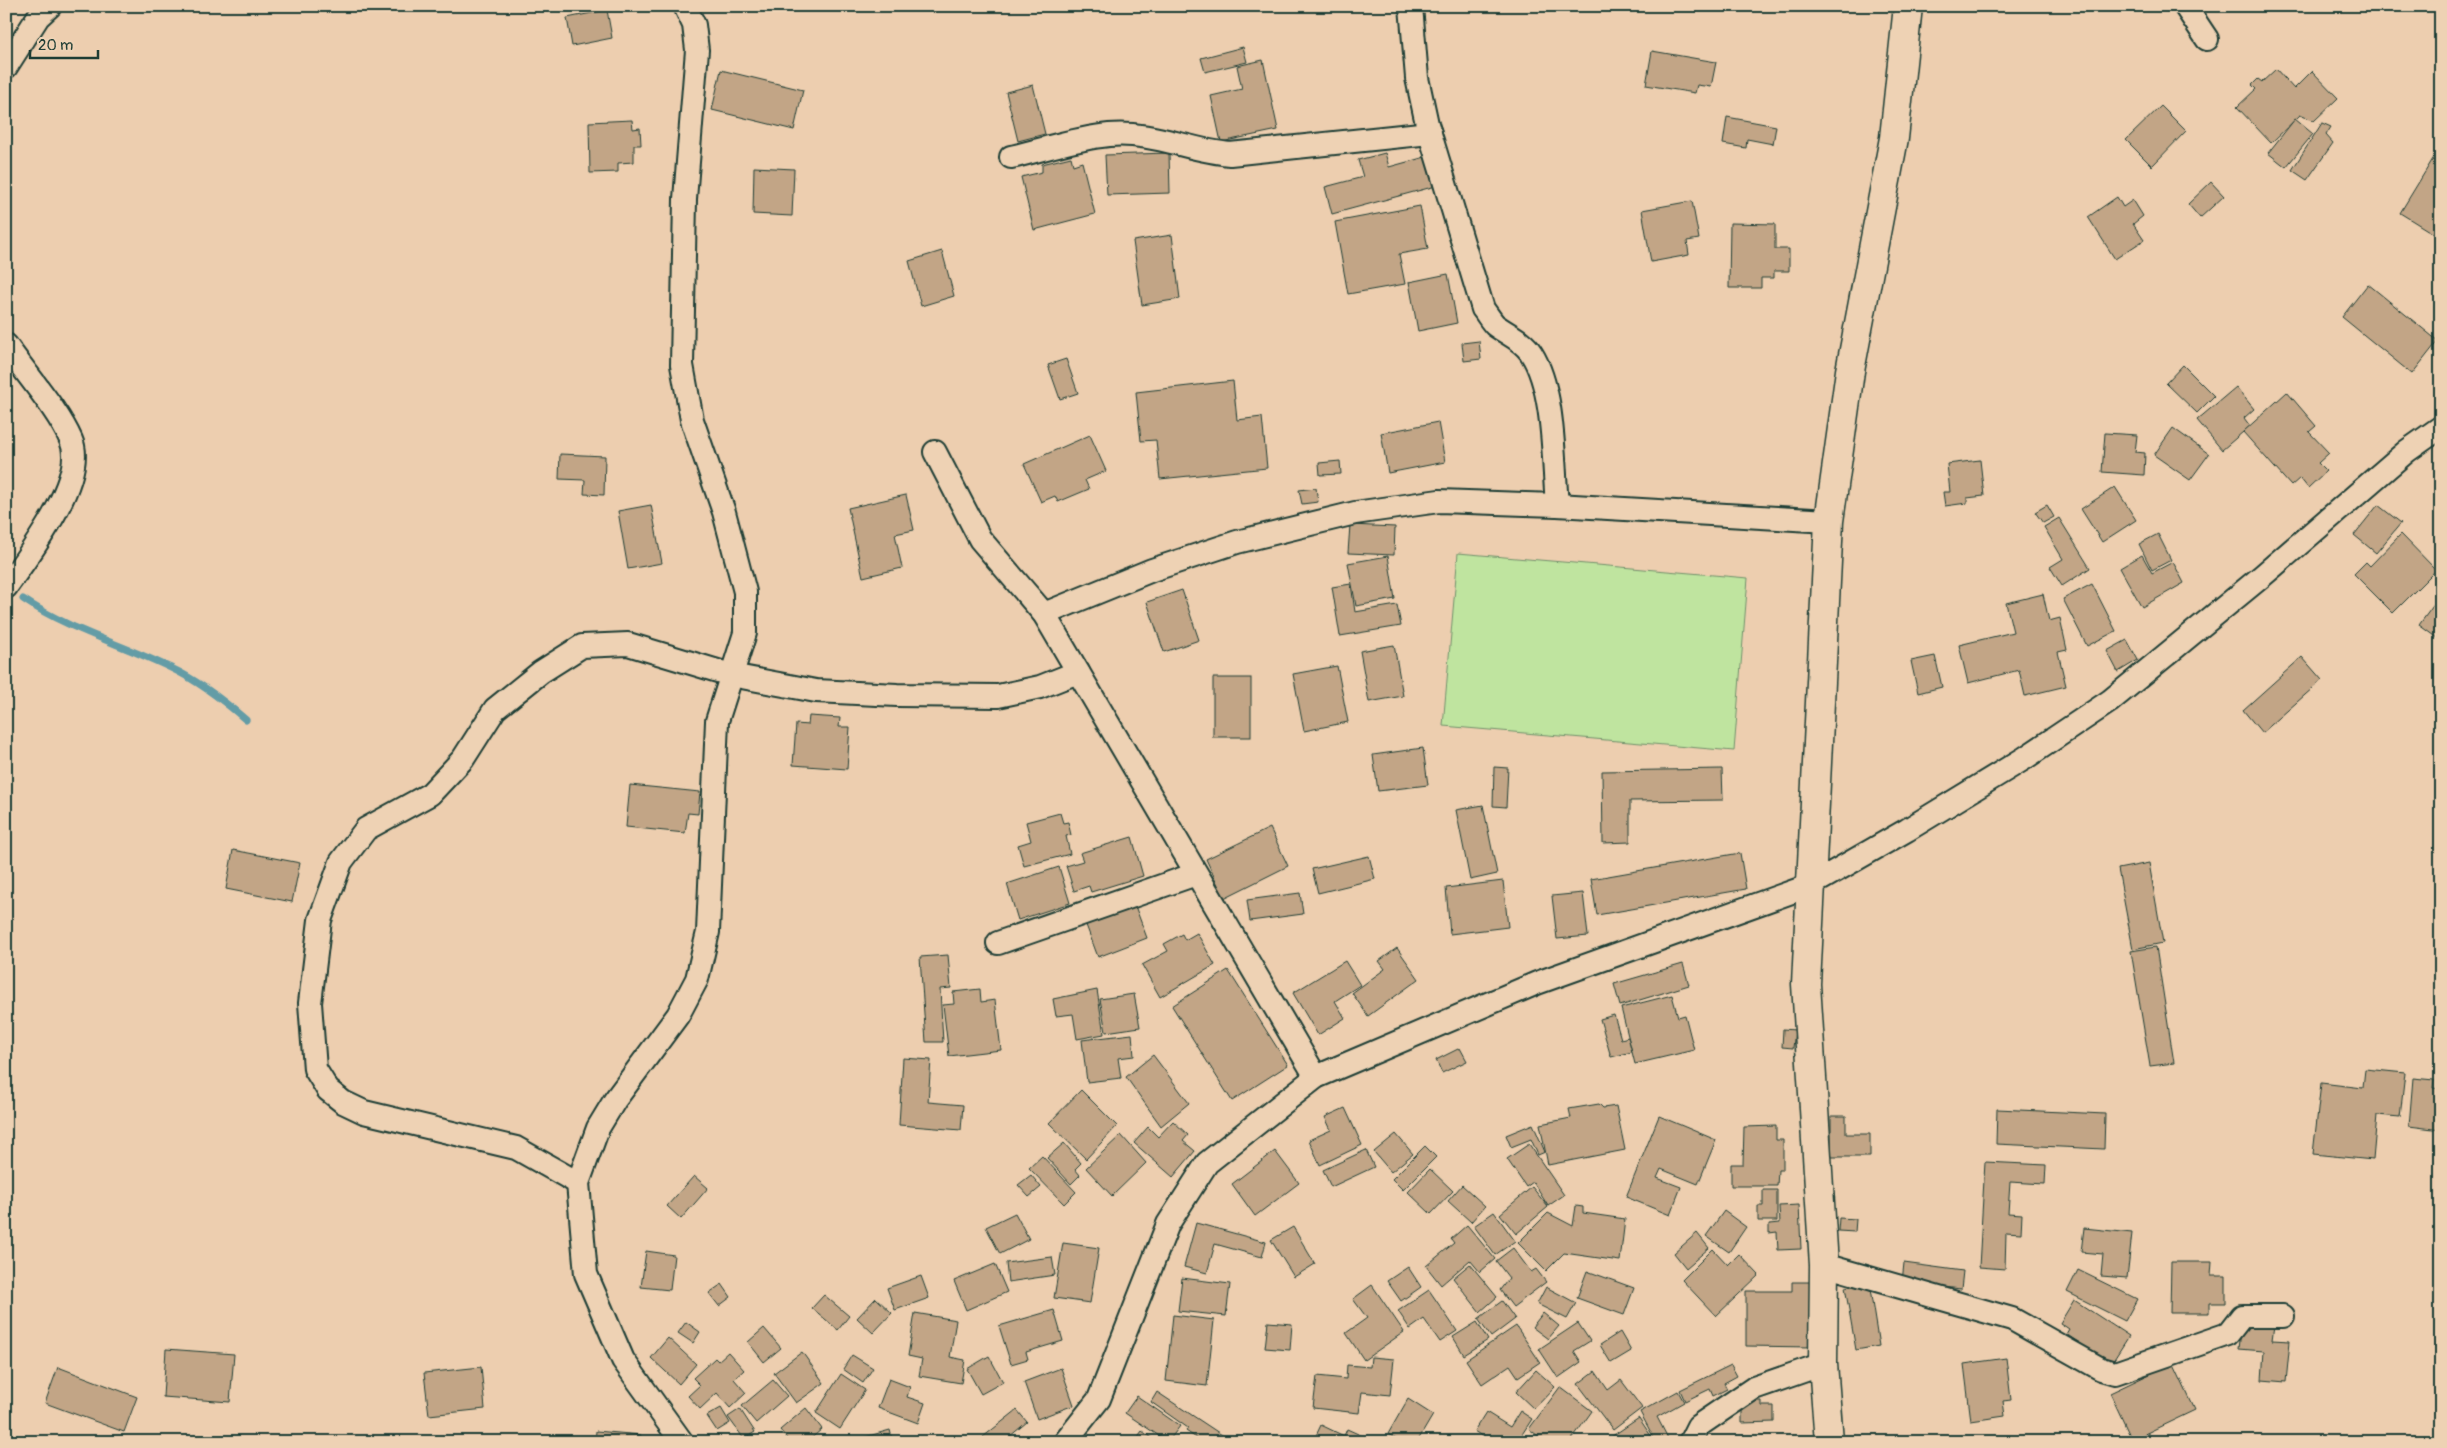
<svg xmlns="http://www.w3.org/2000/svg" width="2447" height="1448" viewBox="0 0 2447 1448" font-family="Pangolin,sans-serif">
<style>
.green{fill:#bfe49f;stroke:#6f906a}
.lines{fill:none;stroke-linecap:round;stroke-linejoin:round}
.stream{stroke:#639ca6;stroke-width:7}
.building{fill:#c2a586;stroke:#1f3d34}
.street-casing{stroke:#1f3d34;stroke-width:26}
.secondary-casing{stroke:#1f3d34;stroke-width:31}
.street{stroke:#eed2b4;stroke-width:22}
.secondary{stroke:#eed2b4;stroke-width:28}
</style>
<rect width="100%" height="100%" fill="#edceaf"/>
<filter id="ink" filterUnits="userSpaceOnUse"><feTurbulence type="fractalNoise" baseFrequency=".02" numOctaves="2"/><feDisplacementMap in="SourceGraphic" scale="10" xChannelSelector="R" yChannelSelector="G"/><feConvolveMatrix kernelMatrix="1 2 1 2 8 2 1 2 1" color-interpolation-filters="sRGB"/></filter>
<g filter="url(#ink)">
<path class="green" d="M1458,553L1748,578L1734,751L1443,726Z"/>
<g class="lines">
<path class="stream" d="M23,599C69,630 122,644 171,668C199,681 223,700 246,720"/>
</g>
<g class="building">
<path d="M607,10L612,38L572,46L567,18Z"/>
<path d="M1243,47L1247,62L1205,72L1201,58Z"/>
<path d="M1652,51L1716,62L1711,87L1697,85L1695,93L1646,85Z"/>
<path d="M1263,60L1278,130L1221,142L1211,96L1242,89L1237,66Z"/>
<path d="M2276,69L2294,89L2312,71L2338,98L2314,121L2300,115L2271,143L2237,107L2256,89L2252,85L2258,79L2262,82Z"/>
<path d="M721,70L803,90L794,130L712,110Z"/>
<path d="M1033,85L1045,134L1018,141L1006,92Z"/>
<path d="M2161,106L2186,131L2152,166L2126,140Z"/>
<path d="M1727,117L1776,126L1773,144L1747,139L1746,148L1723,144Z"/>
<path d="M2295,119L2313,134L2286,167L2268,153Z"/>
<path d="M632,120L633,129L640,128L641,145H634V162L618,163V172L590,173L589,122Z"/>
<path d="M2322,123L2331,127L2326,135L2333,143L2307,180L2292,170Z"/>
<path d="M1169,153L1170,193L1107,195L1105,155Z"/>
<path d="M1385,153L1389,167L1429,156L1436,186L1332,214L1325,187L1363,177L1358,160Z"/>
<path d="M2436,154L2441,157V224L2434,234L2400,213Z"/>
<path d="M1071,157L1073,165L1082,162L1095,214L1034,230L1021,177L1042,172V164Z"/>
<path d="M754,167L794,169L792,216L753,214Z"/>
<path d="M2211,182L2224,196L2200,218L2188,204Z"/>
<path d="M2117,197L2123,207L2133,200L2143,216L2133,224L2144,240L2115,259L2088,217Z"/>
<path d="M1692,201L1699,239L1687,241L1689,255L1651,262L1642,210Z"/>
<path d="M1420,206L1428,249L1399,254L1405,284L1348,294L1335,222Z"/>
<path d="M1730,223L1775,224V249H1789V271H1774V278H1761V288H1729Z"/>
<path d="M1172,235L1180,299L1142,305L1133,241Z"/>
<path d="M942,251L954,296L921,306L909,261Z"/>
<path d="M1448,274L1457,323L1418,331L1409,282Z"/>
<path d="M2368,284L2438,341L2412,374L2342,317Z"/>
<path d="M1479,341L1481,359L1464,361L1462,343Z"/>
<path d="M1066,359L1078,393L1060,399L1048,365Z"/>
<path d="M2183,365L2214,396L2197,413L2166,383Z"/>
<path d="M1233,381L1237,420L1262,417L1267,468L1160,479L1156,440L1141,441L1136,392Z"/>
<path d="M2236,387L2254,409L2244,418L2250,426L2222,450L2197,420Z"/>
<path d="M2287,392L2316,426L2309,432L2329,453L2318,463L2326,471L2308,488L2300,478L2291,486L2243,432Z"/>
<path d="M1438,422L1445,462L1388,473L1381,433Z"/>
<path d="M2173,428L2209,454L2190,480L2154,455Z"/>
<path d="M2105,433L2137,435L2135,452L2145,453L2144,475L2102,472Z"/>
<path d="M1090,435L1106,471L1085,480L1089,489L1058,502L1055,496L1041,502L1024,464Z"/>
<path d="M560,454L605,456L604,495L584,494L585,480L559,479Z"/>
<path d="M1980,460L1984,496L1967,498V503L1945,506L1943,492H1950L1947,464Z"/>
<path d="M1340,461L1341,474L1320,475L1319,463Z"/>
<path d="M2115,487L2136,520L2102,542L2081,509Z"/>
<path d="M1316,488L1318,502L1302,504L1299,490Z"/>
<path d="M906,495L914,530L895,534L902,568L863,577L848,508Z"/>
<path d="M651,505L662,563L628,569L618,511Z"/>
<path d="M2047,505L2054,517L2043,523L2035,512Z"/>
<path d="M2378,505L2401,523L2376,553L2354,535Z"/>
<path d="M2059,518L2090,568L2062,586L2050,567L2063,559L2044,527Z"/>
<path d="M1350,525L1395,527L1394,555L1348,553Z"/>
<path d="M2158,534L2171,560L2152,570L2139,544Z"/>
<path d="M2401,534L2436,570L2393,613L2354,574L2366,562L2370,566Z"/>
<path d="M2142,555L2152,573L2173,562L2184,583L2142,607L2120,568Z"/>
<path d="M1388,556L1395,599L1356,606L1348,563Z"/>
<path d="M1351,584L1355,612L1397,605L1401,626L1340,636L1332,587Z"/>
<path d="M2092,584L2116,631L2087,646L2063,599Z"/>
<path d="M1182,590L1199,640L1164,652L1147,602Z"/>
<path d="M2043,594L2049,621L2060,618L2067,650L2058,652L2066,686L2025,696L2019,670L1968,683L1959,645L2013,632L2006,603Z"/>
<path d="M2441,595V641L2419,625Z"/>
<path d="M2127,640L2138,660L2118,672L2107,651Z"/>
<path d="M1394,645L1403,696L1369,702L1360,651Z"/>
<path d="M1935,656L1942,687L1918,693L1911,661Z"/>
<path d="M2302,657L2322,680L2262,733L2243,710Z"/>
<path d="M1337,666L1348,722L1304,731L1293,674Z"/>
<rect x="1213" y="678" width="38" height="59"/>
<path d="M809,716L840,718L839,727H850L847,769L793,765L796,724L808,725Z"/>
<path d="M1423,748L1428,785L1378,791L1373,755Z"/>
<path d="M1494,767L1508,768L1506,807L1493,806Z"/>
<path d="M1722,769L1723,800L1630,801V842L1603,843L1602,771Z"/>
<path d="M630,785L700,792L698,814L688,813L685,833L626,827Z"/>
<path d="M1483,805L1497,874L1470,880L1456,810Z"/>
<path d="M1060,813L1063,823L1068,822L1071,835L1066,836L1070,854L1024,866L1018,845L1031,841L1026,822Z"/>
<path d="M1270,828L1288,866L1224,898L1206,859Z"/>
<path d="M1132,837L1143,876L1091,892L1089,886L1074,891L1066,866L1083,861L1080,853Z"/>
<path d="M233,850L300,863L292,902L226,889Z"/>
<path d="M1740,853L1746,889L1597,915L1591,879Z"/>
<path d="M1369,856L1375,879L1318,893L1312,869Z"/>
<path d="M2149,863L2163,943L2133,949L2118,869Z"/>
<path d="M1059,867L1070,903L1018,920L1007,884Z"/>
<path d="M1503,881L1508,927L1450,934L1446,888Z"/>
<path d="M1300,893L1303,914L1250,921L1247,900Z"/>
<path d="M1583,893L1588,936L1557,939L1552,896Z"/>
<path d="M1135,906L1147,938L1098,957L1086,925Z"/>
<path d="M1197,933L1215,965L1160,997L1142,965L1168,951L1164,944L1182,934L1185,940Z"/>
<path d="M2156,947L2174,1063L2150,1066L2131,951Z"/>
<path d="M1397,948L1419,979L1368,1016L1352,993L1385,969L1379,961Z"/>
<path d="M948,955L951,988L940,989L943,1042H926L920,957Z"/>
<path d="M1345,961L1360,985L1335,1001L1345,1018L1318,1035L1293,993Z"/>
<path d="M1683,964L1689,985L1620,1006L1614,984Z"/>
<path d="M1228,970L1288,1065L1232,1101L1172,1006Z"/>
<path d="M980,989L981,1002L995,1000L1001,1050L949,1056L943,1005L954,1004L953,992Z"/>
<path d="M1097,990L1104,1034L1077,1039L1073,1014L1056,1016L1053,999Z"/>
<path d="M1134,994L1140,1027L1106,1032L1100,999Z"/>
<path d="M1672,995L1678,1017L1685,1015L1694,1050L1635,1064L1621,1008Z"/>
<path d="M1614,1015L1621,1039L1628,1037L1632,1052L1611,1057L1600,1019Z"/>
<path d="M1783,1029L1795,1030L1793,1048L1782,1047Z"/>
<path d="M1132,1034L1134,1056L1118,1058L1121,1078L1087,1082L1082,1040Z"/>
<path d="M1460,1048L1467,1061L1442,1073L1436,1060Z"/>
<path d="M1153,1055L1189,1103L1161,1126L1126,1077Z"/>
<path d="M903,1058L931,1060L928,1102L963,1105L961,1130L899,1125Z"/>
<path d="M2365,1069L2405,1073L2400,1117L2377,1115L2373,1160L2313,1154L2321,1083L2363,1088Z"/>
<path d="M2413,1078L2434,1080L2433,1088L2441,1089V1130L2409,1126Z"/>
<path d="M1081,1090L1117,1126L1086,1159L1049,1123Z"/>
<path d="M1599,1104L1603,1108L1616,1106L1625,1150L1548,1165L1540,1124L1571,1118L1569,1109Z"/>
<path d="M1345,1108L1362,1145L1320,1165L1309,1140L1331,1130L1325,1117Z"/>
<path d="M1997,1109L2105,1114L2104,1149L1996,1144Z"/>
<path d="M1659,1116L1716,1140L1698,1184L1661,1169L1657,1178L1681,1187L1670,1215L1626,1197Z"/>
<path d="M1831,1116H1846V1134H1870V1157H1831Z"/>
<path d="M1173,1121L1188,1135L1183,1141L1195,1151L1173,1177L1134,1143L1148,1127L1158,1137Z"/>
<path d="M1533,1124L1545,1152L1538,1155L1531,1139L1511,1147L1506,1135Z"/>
<path d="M1776,1126V1140H1783V1170H1778L1777,1186H1731V1164H1743L1744,1127Z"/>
<path d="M1396,1134L1413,1154L1391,1172L1374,1152Z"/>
<path d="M1121,1135L1146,1163L1112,1196L1086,1168Z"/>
<path d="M1064,1143L1081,1163L1075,1169L1080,1175L1071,1184L1047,1158Z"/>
<path d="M1529,1144L1564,1195L1548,1206L1533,1182L1526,1187L1507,1159Z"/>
<path d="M1425,1146L1436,1157L1403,1190L1392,1179Z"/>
<path d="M1366,1150L1374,1167L1331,1187L1323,1170Z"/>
<path d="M1275,1151L1299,1183L1255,1216L1232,1184Z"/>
<path d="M1042,1156L1076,1192L1064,1204L1029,1168Z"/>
<path d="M1985,1162L2046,1165L2045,1184L2010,1182L2008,1213L2022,1214L2021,1233L2006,1232L2005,1269L1979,1267Z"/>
<path d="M1430,1169L1453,1191L1431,1214L1408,1192Z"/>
<path d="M1031,1175L1041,1187L1029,1197L1018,1185Z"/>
<path d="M694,1176L708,1188L681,1219L667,1206Z"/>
<path d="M1462,1185L1485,1206L1471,1222L1448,1201Z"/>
<path d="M1532,1187L1548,1207L1516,1234L1500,1214Z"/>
<path d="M1763,1190H1777V1221H1758V1206H1763Z"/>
<path d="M1799,1205L1801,1249L1778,1250L1777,1232L1769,1233V1224L1780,1223L1779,1206Z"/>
<path d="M1576,1206L1583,1207V1213L1625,1219L1620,1261L1564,1253L1546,1271L1518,1243L1548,1213L1573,1226Z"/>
<path d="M1724,1211L1746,1227L1729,1252L1706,1236Z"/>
<path d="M1494,1212L1515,1241L1495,1255L1474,1226Z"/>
<path d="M1015,1213L1029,1239L1000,1254L986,1227Z"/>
<path d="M1839,1218L1856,1219L1855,1232L1838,1231Z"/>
<path d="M1196,1223L1266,1242L1262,1257L1215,1244L1207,1273L1184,1267Z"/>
<path d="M1467,1225L1495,1259L1480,1272L1470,1260L1441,1285L1426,1266L1454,1243L1451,1239Z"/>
<path d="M1293,1227L1315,1264L1294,1277L1271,1240Z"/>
<path d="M2084,1228L2132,1233L2127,1278L2101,1276L2103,1254L2081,1252Z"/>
<path d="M1697,1233L1709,1248L1686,1268L1674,1253Z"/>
<path d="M1063,1243L1099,1248L1090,1303L1054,1298Z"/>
<path d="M1513,1248L1531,1272L1536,1269L1546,1282L1513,1307L1500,1290L1509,1278L1496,1261Z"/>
<path d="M1713,1249L1728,1265L1739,1254L1759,1275L1716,1316L1682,1280Z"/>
<path d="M646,1251L674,1255L670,1290L641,1287Z"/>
<path d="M1052,1257L1055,1275L1008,1282L1006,1263Z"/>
<path d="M2171,1262H2212L2211,1276H2226V1303H2209V1313H2170Z"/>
<path d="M1904,1263L1963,1271L1961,1289L1902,1282Z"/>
<path d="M995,1264L1007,1292L966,1310L954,1281Z"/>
<path d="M1470,1264L1497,1297L1480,1312L1453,1278Z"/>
<path d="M1408,1267L1421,1287L1401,1301L1387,1281Z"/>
<path d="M2078,1270L2137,1299L2125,1321L2067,1292Z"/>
<path d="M1587,1271L1634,1288L1624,1315L1577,1298Z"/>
<path d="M921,1276L929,1298L895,1310L887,1288Z"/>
<path d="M1182,1278L1230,1284L1226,1316L1178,1311Z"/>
<path d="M1792,1282H1812L1811,1347L1746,1346V1291H1792Z"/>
<path d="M1869,1283L1879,1346L1856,1350L1845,1287Z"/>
<path d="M722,1284L731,1297L719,1306L709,1293Z"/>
<path d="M1372,1285L1404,1332L1364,1360L1346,1333L1367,1318L1353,1299Z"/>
<path d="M1546,1287L1576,1303L1567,1319L1537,1304Z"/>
<path d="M1429,1290L1457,1331L1440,1342L1424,1319L1410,1329L1398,1311Z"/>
<path d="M824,1295L849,1316L838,1330L812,1308Z"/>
<path d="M876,1298L892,1313L873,1333L857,1318Z"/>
<path d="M2074,1300L2129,1336L2111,1364L2066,1334L2069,1329L2060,1323Z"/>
<path d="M1502,1301L1515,1319L1491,1337L1478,1319Z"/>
<path d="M1054,1310L1063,1341L1026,1352L1028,1359L1011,1364L999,1326Z"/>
<path d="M915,1313L956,1320L950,1357L965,1360L961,1383L919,1376L922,1359L908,1356Z"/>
<path d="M1543,1313L1559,1326L1548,1339L1532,1327Z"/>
<path d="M1173,1315L1214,1320L1207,1386L1166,1381Z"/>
<path d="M686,1322L700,1332L693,1343L678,1333Z"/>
<path d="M1268,1322L1292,1324L1290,1350L1265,1348Z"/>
<path d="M1477,1322L1488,1340L1464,1355L1453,1337Z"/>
<path d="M2242,1322L2274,1325L2272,1340L2290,1341L2286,1382L2262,1380L2264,1351L2239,1349Z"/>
<path d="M1578,1323L1590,1341L1574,1351L1581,1362L1558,1378L1539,1349Z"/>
<path d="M1516,1326L1540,1362L1518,1377L1510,1365L1482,1384L1466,1360Z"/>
<path d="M764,1328L781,1348L764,1362L748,1342Z"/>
<path d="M1620,1332L1631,1351L1611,1363L1600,1345Z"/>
<path d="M668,1338L696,1364L679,1384L651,1358Z"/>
<path d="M166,1349L234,1354L230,1402L163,1397Z"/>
<path d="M728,1352L744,1370L734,1379L746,1393L730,1408L717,1393L700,1409L688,1396L700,1385L693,1378L715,1358L718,1361Z"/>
<path d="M802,1352L824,1383L796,1403L774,1373Z"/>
<path d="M852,1355L873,1368L863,1383L843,1369Z"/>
<path d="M989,1356L1003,1382L981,1394L967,1369Z"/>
<path d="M1371,1357L1394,1359L1390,1395L1362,1392L1359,1413L1313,1408L1317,1376L1346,1379L1347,1365L1370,1367Z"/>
<path d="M2006,1358L2011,1400L2003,1401L2005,1416L1971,1421L1964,1364Z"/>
<path d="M2173,1363L2195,1410L2132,1440L2110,1393Z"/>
<path d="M1731,1365L1737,1376L1724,1383L1727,1389L1713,1396L1710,1389L1685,1401L1680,1390Z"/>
<path d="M58,1367L137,1397L124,1432L45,1403Z"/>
<path d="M481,1367L485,1409L429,1415L424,1373Z"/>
<path d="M1061,1368L1074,1405L1037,1419L1024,1382Z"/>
<path d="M1536,1370L1555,1387L1534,1409L1516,1392Z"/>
<path d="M1595,1371L1608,1390L1621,1380L1642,1408L1613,1430L1578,1384Z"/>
<path d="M841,1374L865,1390L840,1429L816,1413Z"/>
<path d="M889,1379L910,1387L907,1397L925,1403L918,1423L878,1408Z"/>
<path d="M773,1380L787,1396L756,1423L742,1406Z"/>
<path d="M1560,1387L1592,1411L1570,1442H1546L1529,1429Z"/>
<path d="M1678,1391L1684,1402L1657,1417L1670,1442H1656L1640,1412Z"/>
<path d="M1157,1392L1225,1437L1223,1442H1202L1186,1431L1188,1428L1151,1402Z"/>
<path d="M1137,1396L1180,1426L1168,1442L1125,1413Z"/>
<path d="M1408,1399L1433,1415L1417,1442H1401L1388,1434Z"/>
<path d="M1742,1401H1762V1406H1774V1422L1742,1423Z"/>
<path d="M721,1408L730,1423L717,1431L707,1416Z"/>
<path d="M806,1408L822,1429L807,1442H790L780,1430Z"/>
<path d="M740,1409L755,1432L744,1439L728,1417Z"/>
<path d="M1017,1410L1027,1422L1003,1442H987L983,1437Z"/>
<path d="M1520,1411L1532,1419L1517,1442H1491L1474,1431L1486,1412L1510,1427Z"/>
<path d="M1639,1418L1655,1442H1610L1608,1439Z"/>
<path d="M1321,1425L1344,1436L1347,1429L1367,1438L1366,1442H1313Z"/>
<path d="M890,1430L893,1442H866L865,1437Z"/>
<path d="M596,1431L641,1435L640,1442H595Z"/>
<path d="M1142,1431L1157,1442H1134Z"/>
</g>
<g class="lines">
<g class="street-casing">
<g id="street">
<path d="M1411,6L1417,78L1427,124L1483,309C1487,314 1491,321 1495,325C1507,334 1523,340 1531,353C1555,390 1553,461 1557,505"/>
<path d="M2185,6L2207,39"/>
<path d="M6,67L38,17L50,6"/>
<path d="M1011,157C1042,150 1076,138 1109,135C1150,131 1189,150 1230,154L1430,133"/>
<path d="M6,345C26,374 58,410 71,440C88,478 28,556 6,587"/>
<path d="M935,452L980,539L1044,614L1316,1077"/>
<path d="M1044,614L1152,570L1237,542L1355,513L1439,501L1557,505L1829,521"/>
<path d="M998,943L1196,874"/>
<path d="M578,1183L516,1148L364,1112L343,1102L328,1090L315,1069L310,1003L320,920L341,862L366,829L430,794L463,759L495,709L541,672L582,646L628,644L731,675L816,691L897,695L998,696L1040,687L1078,672"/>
<path d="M1824,1265L2012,1319L2101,1369L2115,1373L2228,1334L2242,1316H2283"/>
<path d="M682,1442L623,1360L586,1274L578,1183L598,1128L615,1100L678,1015L697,979L708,932L717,721L745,633V592L724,512L692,420L682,365L685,199L697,50L694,25L685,6"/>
<path d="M1065,1442L1099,1399L1168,1224L1207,1163L1316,1077L1537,983L1811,885L1907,830L2025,758L2110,701L2261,577L2407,451L2441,427"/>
<path d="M1690,1442L1698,1426L1754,1388L1823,1364"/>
</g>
</g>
<g class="secondary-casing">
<path id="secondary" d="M1829,1442L1823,1364L1824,1265L1806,984L1829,521L1850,371L1894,138L1908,6"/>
</g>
<use href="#street" class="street"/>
<use href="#secondary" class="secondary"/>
</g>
</g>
<rect width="2447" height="1448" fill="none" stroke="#eed2b4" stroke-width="25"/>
<rect x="12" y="12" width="2422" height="1423" fill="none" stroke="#1f3d34" stroke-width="2" filter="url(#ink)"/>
<path d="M30 50v8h68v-8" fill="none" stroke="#1f3d34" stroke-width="2.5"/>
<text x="38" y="50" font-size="15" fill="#1f3d34" stroke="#eed2b4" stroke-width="4" paint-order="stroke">20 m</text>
</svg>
